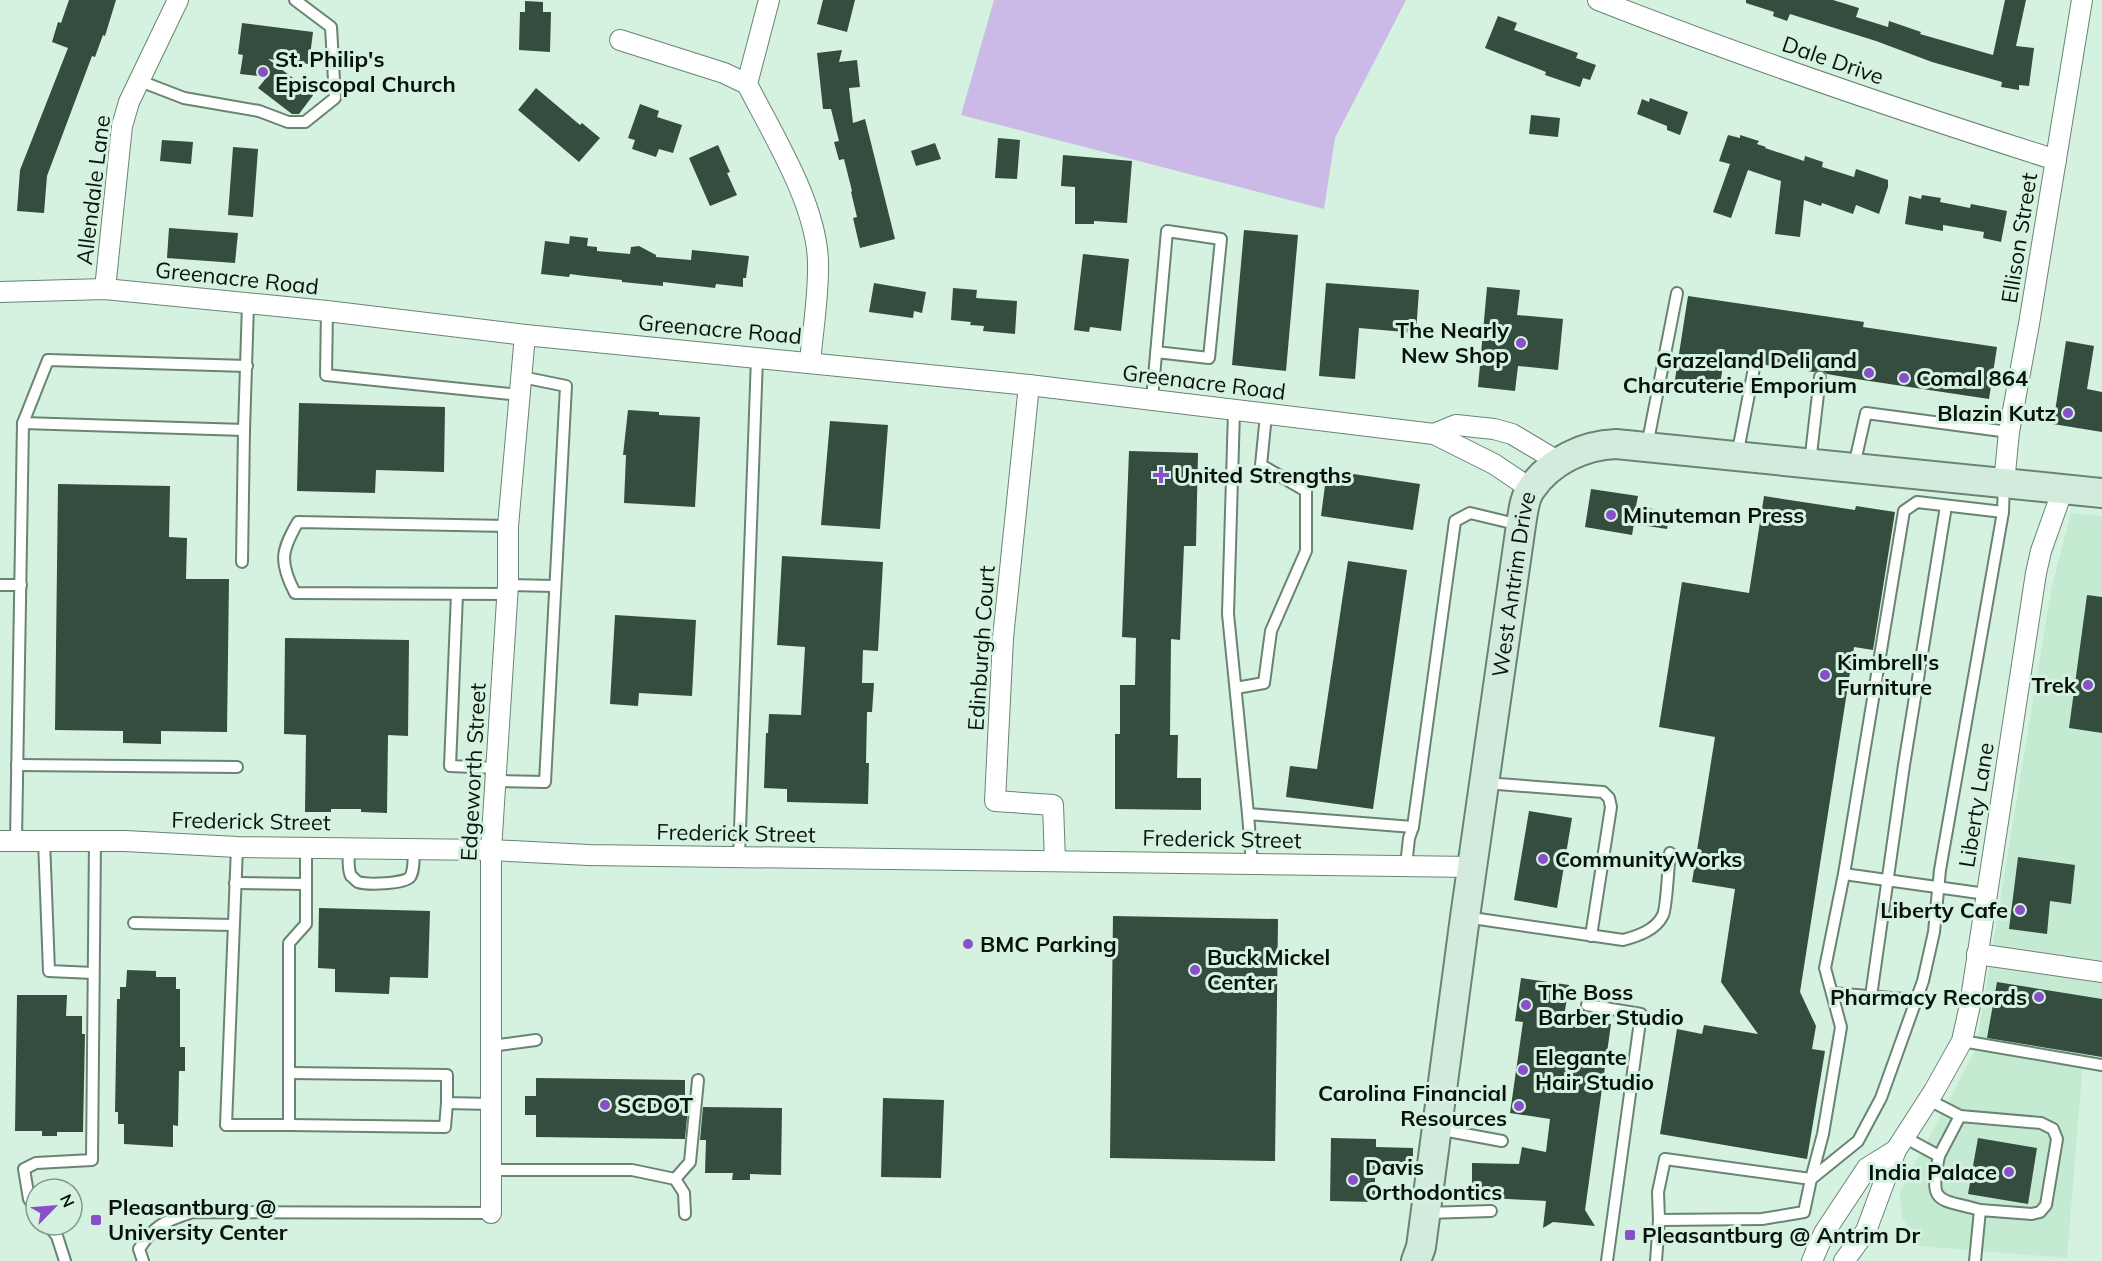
<svg xmlns="http://www.w3.org/2000/svg" width="2102" height="1261" viewBox="0 0 2102 1261" font-family="Mulish,sans-serif">
<style>
.built{fill:#c4ead2}
.green{fill:#cbb9e7}
.building{fill:#344d3e}
.lines{fill:none;stroke-linecap:round;stroke-linejoin:round}
.lane-casing{stroke:#698473;stroke-width:14}
.street-casing{stroke:#698473;stroke-width:22}
.secondary-casing{stroke:#698473;stroke-width:32}
.lane{stroke:#fff;stroke-width:10}
.street{stroke:#fff;stroke-width:20}
.secondary{stroke:#d3ebdd;stroke-width:28}
.poi-dot{fill:#894fc6;stroke:#d4f2df;stroke-width:2}
.labels{text-anchor:middle;stroke-width:6;stroke-linejoin:round;paint-order:stroke}
.poi-label{font-size:22px;font-weight:bold;fill:#09130d;stroke:#d4f2df;text-anchor:start}
.street-label{font-size:22px;fill:#09130d;stroke:#d4f2df}
</style>
<rect width="100%" height="100%" fill="#d4f2df"/>
<path class="built" d="M2071,513L2102,516V1063L2083,1061L2067,1258L1919,1246L1902,1217L1900,1192L1976,1049L2051,590Z"/>
<path class="green" d="M994,0H1406L1335,138L1324,209L961,115Z"/>
<g class="building">
<path d="M69,0H116L105,36L103,35L95,57L92,56L47,176L44,213L17,211L20,170L68,48L52,42L58,22L61,23Z"/>
<path d="M823,0H855L847,32L817,24Z"/>
<path d="M1746,0H1833L1859,8L1856,17L1888,27L1889,21L1921,32L1920,34L1993,55L2005,0H2026L2016,46L2034,48L2029,86L2019,85V90L2001,87L2002,82L1932,62L1876,41L1790,14L1787,21L1773,16L1774,12L1746,3Z"/>
<path d="M525,1L543,2V12H551L550,52L519,50L520,12H525Z"/>
<path d="M1498,16L1517,23L1514,30L1578,53L1576,58L1596,65L1590,80L1583,78L1580,87L1545,75L1546,72L1485,48Z"/>
<path d="M242,23L313,32L309,64L268,59L314,94L299,114H292L258,88L267,77L240,74L243,55L238,54Z"/>
<path d="M842,50L839,62L857,60L860,87L849,88L853,123L865,119L895,239L860,248L853,218L857,217L851,192L852,191L844,159L839,160L834,142L839,141L831,109H823L817,53Z"/>
<path d="M536,88L580,125L582,123L600,138L579,162L518,110Z"/>
<path d="M1650,98L1688,112L1680,135L1667,130V126L1637,114L1642,99L1649,102Z"/>
<path d="M640,104L659,111L657,117L682,125L673,153L659,149L656,157L632,149L635,140L628,138Z"/>
<path d="M1531,115L1560,118L1558,137L1529,134Z"/>
<path d="M1728,135L1740,138V135L1759,141L1757,144L1766,147L1765,148L1804,161L1805,156L1823,162L1822,167L1854,177L1856,169L1888,180V187L1879,214L1856,205L1853,214L1822,203L1821,206L1804,200L1800,237L1775,234L1781,181L1748,170L1731,218L1713,212L1730,164L1719,161Z"/>
<path d="M998,138L1020,140L1017,179L995,178Z"/>
<path d="M162,140L193,142L191,164L160,161Z"/>
<path d="M935,143L941,159L916,166L911,151Z"/>
<path d="M718,145L730,172L727,173L737,195L710,206L689,158Z"/>
<path d="M233,147L258,149L253,217L228,215Z"/>
<path d="M1063,155L1132,161L1127,223L1094,221V224H1075V187L1061,186Z"/>
<path d="M1922,195L1941,198L1940,202L1970,208L1971,204L2007,211L2001,242L1983,238L1984,232L1943,225V231L1905,224L1909,196L1921,199Z"/>
<path d="M169,228L238,233L235,263L167,258Z"/>
<path d="M1244,230L1298,235L1286,371L1232,365Z"/>
<path d="M570,236L588,238L587,246L597,247V251L630,254L631,247L639,246L656,255V257L691,260L692,250L749,256L746,278H743V287L716,284L715,288L663,282V286L622,282V280L585,276L570,274L569,277L541,274L545,241L569,244Z"/>
<path d="M1083,254L1129,259L1121,331L1090,327L1089,332L1074,330Z"/>
<path d="M874,283L926,292L922,313L914,311L913,318L869,312Z"/>
<path d="M1326,283L1419,290L1416,333L1359,328L1355,379L1319,376Z"/>
<path d="M1487,287L1520,290L1517,315L1563,319L1558,370L1518,366L1515,391L1478,387Z"/>
<path d="M953,288L977,290L976,298L1017,301L1015,334L983,331L984,326L970,325L971,322L951,320Z"/>
<path d="M1688,296L1864,322L1863,327L1997,347L1989,399L1856,379L1827,374L1821,370L1814,372L1760,364L1755,361L1749,362L1724,359L1719,392L1674,386Z"/>
<path d="M2066,341L2094,346L2087,389L2102,392V432L2053,424Z"/>
<path d="M299,403L445,407L444,472L376,470L375,493L297,491Z"/>
<path d="M628,410L659,412V415L700,417L695,507L624,503L626,455H623Z"/>
<path d="M830,421L888,425L880,529L821,525Z"/>
<path d="M1129,451L1198,453L1196,546H1184L1180,640L1171,639L1170,735H1178L1177,778H1201V810L1115,809V734H1120V685H1135L1136,638L1122,637Z"/>
<path d="M1327,470L1420,484L1413,530L1321,516Z"/>
<path d="M58,484L170,486L169,537L187,538L186,579H229L227,732L161,731V744L123,743V731L55,730Z"/>
<path d="M1591,489L1638,496L1636,506L1670,512L1667,529L1634,524L1632,535L1585,527Z"/>
<path d="M1764,496L1855,510L1856,506L1895,512L1873,650L1854,647L1800,992L1816,1026L1812,1049L1825,1051L1807,1159L1660,1134L1677,1029L1702,1034L1704,1025L1758,1034L1721,982L1735,889L1692,882L1715,737L1659,727L1682,582L1749,593Z"/>
<path d="M782,556L883,562L878,651L863,650L862,683H874L872,712H867L866,763H869L868,804L787,802V789L764,788L766,733H768L769,714L801,715L805,647L777,645Z"/>
<path d="M1348,561L1407,570L1373,809L1286,797L1290,766L1317,769Z"/>
<path d="M2087,595L2102,597V733L2069,728Z"/>
<path d="M615,615L696,620L692,696L639,693L638,706L610,704Z"/>
<path d="M285,638L409,640L408,736L388,735L387,813L361,812V809H331V812H305L306,735L284,734Z"/>
<path d="M1529,811L1572,818L1557,908L1514,900Z"/>
<path d="M2018,857L2075,865L2071,904L2050,901L2047,934L2009,929Z"/>
<path d="M319,908L430,911L428,978L390,977L389,994L335,992V969L318,968Z"/>
<path d="M1113,916L1278,919L1275,1161L1110,1158Z"/>
<path d="M127,970L156,971V977H176V989H180V1047H185V1071H179L178,1126L173,1125V1147L124,1144V1124H118V1112H115L117,999H120V987H126Z"/>
<path d="M1521,978L1569,985L1564,1017L1611,1024L1585,1210L1595,1226L1553,1222L1543,1228L1546,1201L1472,1197V1163L1519,1164L1522,1147L1546,1152L1550,1119L1510,1113L1523,1022L1515,1021Z"/>
<path d="M1997,982L2102,999V1057L1987,1038Z"/>
<path d="M17,995H67L66,1016H82V1034H85L83,1132H57V1136H42V1131H15Z"/>
<path d="M536,1078L685,1080V1107H688L685,1139L536,1137V1115H525V1096H536Z"/>
<path d="M883,1098L944,1100L941,1178L881,1177Z"/>
<path d="M703,1107L782,1108L781,1175L750,1174V1180H732L733,1173H705L706,1140H700Z"/>
<path d="M1331,1138L1376,1139V1147L1413,1148V1162H1375V1202L1330,1201Z"/>
<path d="M1978,1138L2037,1148L2028,1204L1968,1194Z"/>
</g>
<g class="lines">
<g class="lane-casing">
<g id="lane">
<path d="M140,81L184,98L259,111L288,122H305L335,98L331,27L295,0"/>
<path d="M327,311L326,375L519,395"/>
<path d="M1152,399L1167,231L1221,239L1209,358L1156,352"/>
<path d="M1234,411L1228,614L1248,814L1252,864"/>
<path d="M23,423L48,360L247,366"/>
<path d="M1647,446L1677,293"/>
<path d="M1737,456L1754,368"/>
<path d="M1810,463L1820,377"/>
<path d="M1854,466L1866,413L2009,432"/>
<path d="M242,562L244,430"/>
<path d="M0,585H21"/>
<path d="M508,585L555,586"/>
<path d="M457,594L450,766L497,768"/>
<path d="M507,594L295,593C279,562 281,551 298,522L508,526"/>
<path d="M1236,688L1264,683L1271,631L1306,551V491L1261,465L1266,415"/>
<path d="M17,765L237,767"/>
<path d="M496,781L545,782L566,386L522,377"/>
<path d="M1485,783L1603,792L1609,798L1611,807L1591,936"/>
<path d="M1248,814L1413,827"/>
<path d="M16,840L23,423L244,430L248,304"/>
<path d="M44,840L49,971L93,973"/>
<path d="M237,847L226,1125H289V943L306,924V846"/>
<path d="M349,847C349,856 347,868 351,876C353,877 356,881 358,882C367,885 404,884 410,877C415,870 413,857 414,849"/>
<path d="M739,857L757,358"/>
<path d="M1406,866L1409,838L1413,827L1455,521L1470,513L1520,525"/>
<path d="M1844,874L1986,894"/>
<path d="M235,883L305,884"/>
<path d="M1465,917L1623,940C1638,936 1656,930 1663,915C1667,906 1668,866 1670,853"/>
<path d="M134,923L233,925"/>
<path d="M1832,993L1916,1000"/>
<path d="M1871,996L1904,765L1946,506"/>
<path d="M1587,1005L1641,1014L1607,1261"/>
<path d="M1962,1041L2102,1065"/>
<path d="M491,1046L536,1040"/>
<path d="M291,1073L447,1075V1103L491,1104"/>
<path d="M1929,1100L1960,1116L2041,1123L2053,1129L2057,1139L2046,1205L2040,1212L2032,1214L1980,1210L1975,1261"/>
<path d="M289,1125L445,1127L447,1103"/>
<path d="M1437,1129L1502,1141"/>
<path d="M1904,1137L1939,1156C1929,1205 1937,1198 1980,1210"/>
<path d="M1939,1156L1960,1116"/>
<path d="M491,1170H632L675,1179L684,1193L685,1214"/>
<path d="M675,1179L690,1162L698,1080"/>
<path d="M36,1209L29,1199L24,1169L36,1163L92,1160L95,841"/>
<path d="M1426,1213L1491,1211"/>
<path d="M1659,1220L1762,1219L1804,1212L1811,1179L1858,1141L1881,1098L1923,981L1934,932L1940,870L2003,512L2004,483"/>
<path d="M48,1225L57,1236L65,1261"/>
<path d="M143,1261L139,1249C155,1224 166,1221 193,1212L491,1213"/>
<path d="M1656,1261L1659,1220L1658,1192L1665,1159L1811,1179L1823,1134L1841,1027L1825,968L1844,874L1904,511L1917,502L2003,512"/>
</g>
</g>
<g class="street-casing">
<g id="street">
<path d="M769,0L747,84C773,135 816,203 818,261C819,294 813,329 810,362"/>
<path d="M1598,0C1748,59 1902,111 2056,160"/>
<path d="M620,40L724,73L747,84"/>
<path d="M105,289L122,126L129,102L178,0"/>
<path d="M0,292L105,289L327,311L525,335L1029,385L1434,434L1494,464L1531,489"/>
<path d="M1029,385L1003,638L995,801L1053,805L1055,861"/>
<path d="M1434,434L1456,425L1494,429L1512,434L1559,462"/>
<path d="M2004,483L2009,432L2029,324L2082,0"/>
<path d="M0,841H125L237,847L491,850L588,855L1472,867"/>
<path d="M1977,954L2102,972"/>
<path d="M491,1213V850L508,585V526L525,335"/>
<path d="M1812,1261L1824,1233L1867,1168L1896,1150"/>
<path d="M1844,1261L1866,1231L1896,1150L1934,1091L1962,1041L1970,1005L2036,573L2041,551L2063,489"/>
</g>
</g>
<g class="secondary-casing">
<g id="secondary">
<path id="s1" d="M1416,1261L1421,1247L1465,917L1521,525C1523,514 1524,498 1531,489C1550,461 1584,445 1616,444L2102,493"/>
</g>
</g>
<use href="#lane" class="lane"/>
<use href="#street" class="street"/>
<use href="#secondary" class="secondary"/>
</g>
<g class="poi-dot">
<circle cx="263" cy="72" r="6"/>
<circle cx="1521" cy="343" r="6"/>
<circle cx="1869" cy="373" r="6"/>
<circle cx="1904" cy="378" r="6"/>
<circle cx="2068" cy="413" r="6"/>
<path d="M1158 466h6v6h6v6h-6v6h-6v-6h-6v-6h6z"/>
<circle cx="1611" cy="515" r="6"/>
<circle cx="1825" cy="675" r="6"/>
<circle cx="2088" cy="685" r="6"/>
<circle cx="1543" cy="859" r="6"/>
<circle cx="2020" cy="910" r="6"/>
<circle cx="968" cy="944" r="6"/>
<circle cx="1195" cy="970" r="6"/>
<circle cx="2039" cy="997" r="6"/>
<circle cx="1526" cy="1005" r="6"/>
<circle cx="1523" cy="1070" r="6"/>
<circle cx="605" cy="1105" r="6"/>
<circle cx="1519" cy="1106" r="6"/>
<circle cx="2009" cy="1172" r="6"/>
<circle cx="1353" cy="1180" r="6"/>
<rect x="90" y="1214" width="12" height="12" rx="3"/>
<rect x="1624" y="1229" width="12" height="12" rx="3"/>
</g>
<g class="labels">
<g class="poi-label">
<text x="275" y="67">St. Philip's<tspan x="275" dy="25">Episcopal Church</tspan></text>
<text x="1509" y="338" text-anchor="end">The Nearly<tspan x="1509" dy="25">New Shop</tspan></text>
<text x="1857" y="368" text-anchor="end">Grazeland Deli and<tspan x="1857" dy="25">Charcuterie Emporium</tspan></text>
<text x="1916" y="386">Comal 864</text>
<text x="2056" y="421" text-anchor="end">Blazin Kutz</text>
<text x="1174" y="483">United Strengths</text>
<text x="1623" y="523">Minuteman Press</text>
<text x="1837" y="670">Kimbrell's<tspan x="1837" dy="25">Furniture</tspan></text>
<text x="2076" y="693" text-anchor="end">Trek</text>
<text x="1555" y="867">CommunityWorks</text>
<text x="2008" y="918" text-anchor="end">Liberty Cafe</text>
<text x="980" y="952">BMC Parking</text>
<text x="1207" y="965">Buck Mickel<tspan x="1207" dy="25">Center</tspan></text>
<text x="1538" y="1000">The Boss<tspan x="1538" dy="25">Barber Studio</tspan></text>
<text x="2027" y="1005" text-anchor="end">Pharmacy Records</text>
<text x="1535" y="1065">Elegante<tspan x="1535" dy="25">Hair Studio</tspan></text>
<text x="1507" y="1101" text-anchor="end">Carolina Financial<tspan x="1507" dy="25">Resources</tspan></text>
<text x="617" y="1113">SCDOT</text>
<text x="1365" y="1175">Davis<tspan x="1365" dy="25">Orthodontics</tspan></text>
<text x="1997" y="1180" text-anchor="end">India Palace</text>
<text x="108" y="1215">Pleasantburg @<tspan x="108" dy="25">University Center</tspan></text>
<text x="1642" y="1243">Pleasantburg @ Antrim Dr</text>
</g>
<g class="street-label">
<text transform="translate(1833 60) rotate(19)" y="8">Dale Drive</text>
<text transform="translate(93 190) rotate(-83)" y="8">Allendale Lane</text>
<text transform="translate(2019 238) rotate(-81)" y="8">Ellison Street</text>
<text transform="translate(237 278) rotate(6)" y="8">Greenacre Road</text>
<text transform="translate(720 329) rotate(5)" y="8">Greenacre Road</text>
<text transform="translate(1204 382) rotate(7)" y="8">Greenacre Road</text>
<text dy="8" stroke="none"><textPath href="#s1" startOffset="684">West Antrim Drive</textPath></text>
<text transform="translate(981 648) rotate(-86)" y="8">Edinburgh Court</text>
<text transform="translate(473 772) rotate(-87)" y="8">Edgeworth Street</text>
<text transform="translate(1976 805) rotate(-81)" y="8">Liberty Lane</text>
<text transform="translate(251 821) rotate(1)" y="8">Frederick Street</text>
<text transform="translate(736 833) rotate(1)" y="8">Frederick Street</text>
<text transform="translate(1222 839) rotate(1)" y="8">Frederick Street</text>
</g>
</g>
<g transform="translate(54 1207) rotate(65)"><circle r="28" fill="#d4f2df" stroke="#83998b" stroke-width="1.5"/>
<path d="M0-4.5L10 22L0 15L-10 22Z" fill="#894fc6"/>
<text y="-9" font-size="16" font-weight="bold" text-anchor="middle" fill="#09130d">N</text>
</g>
</svg>
